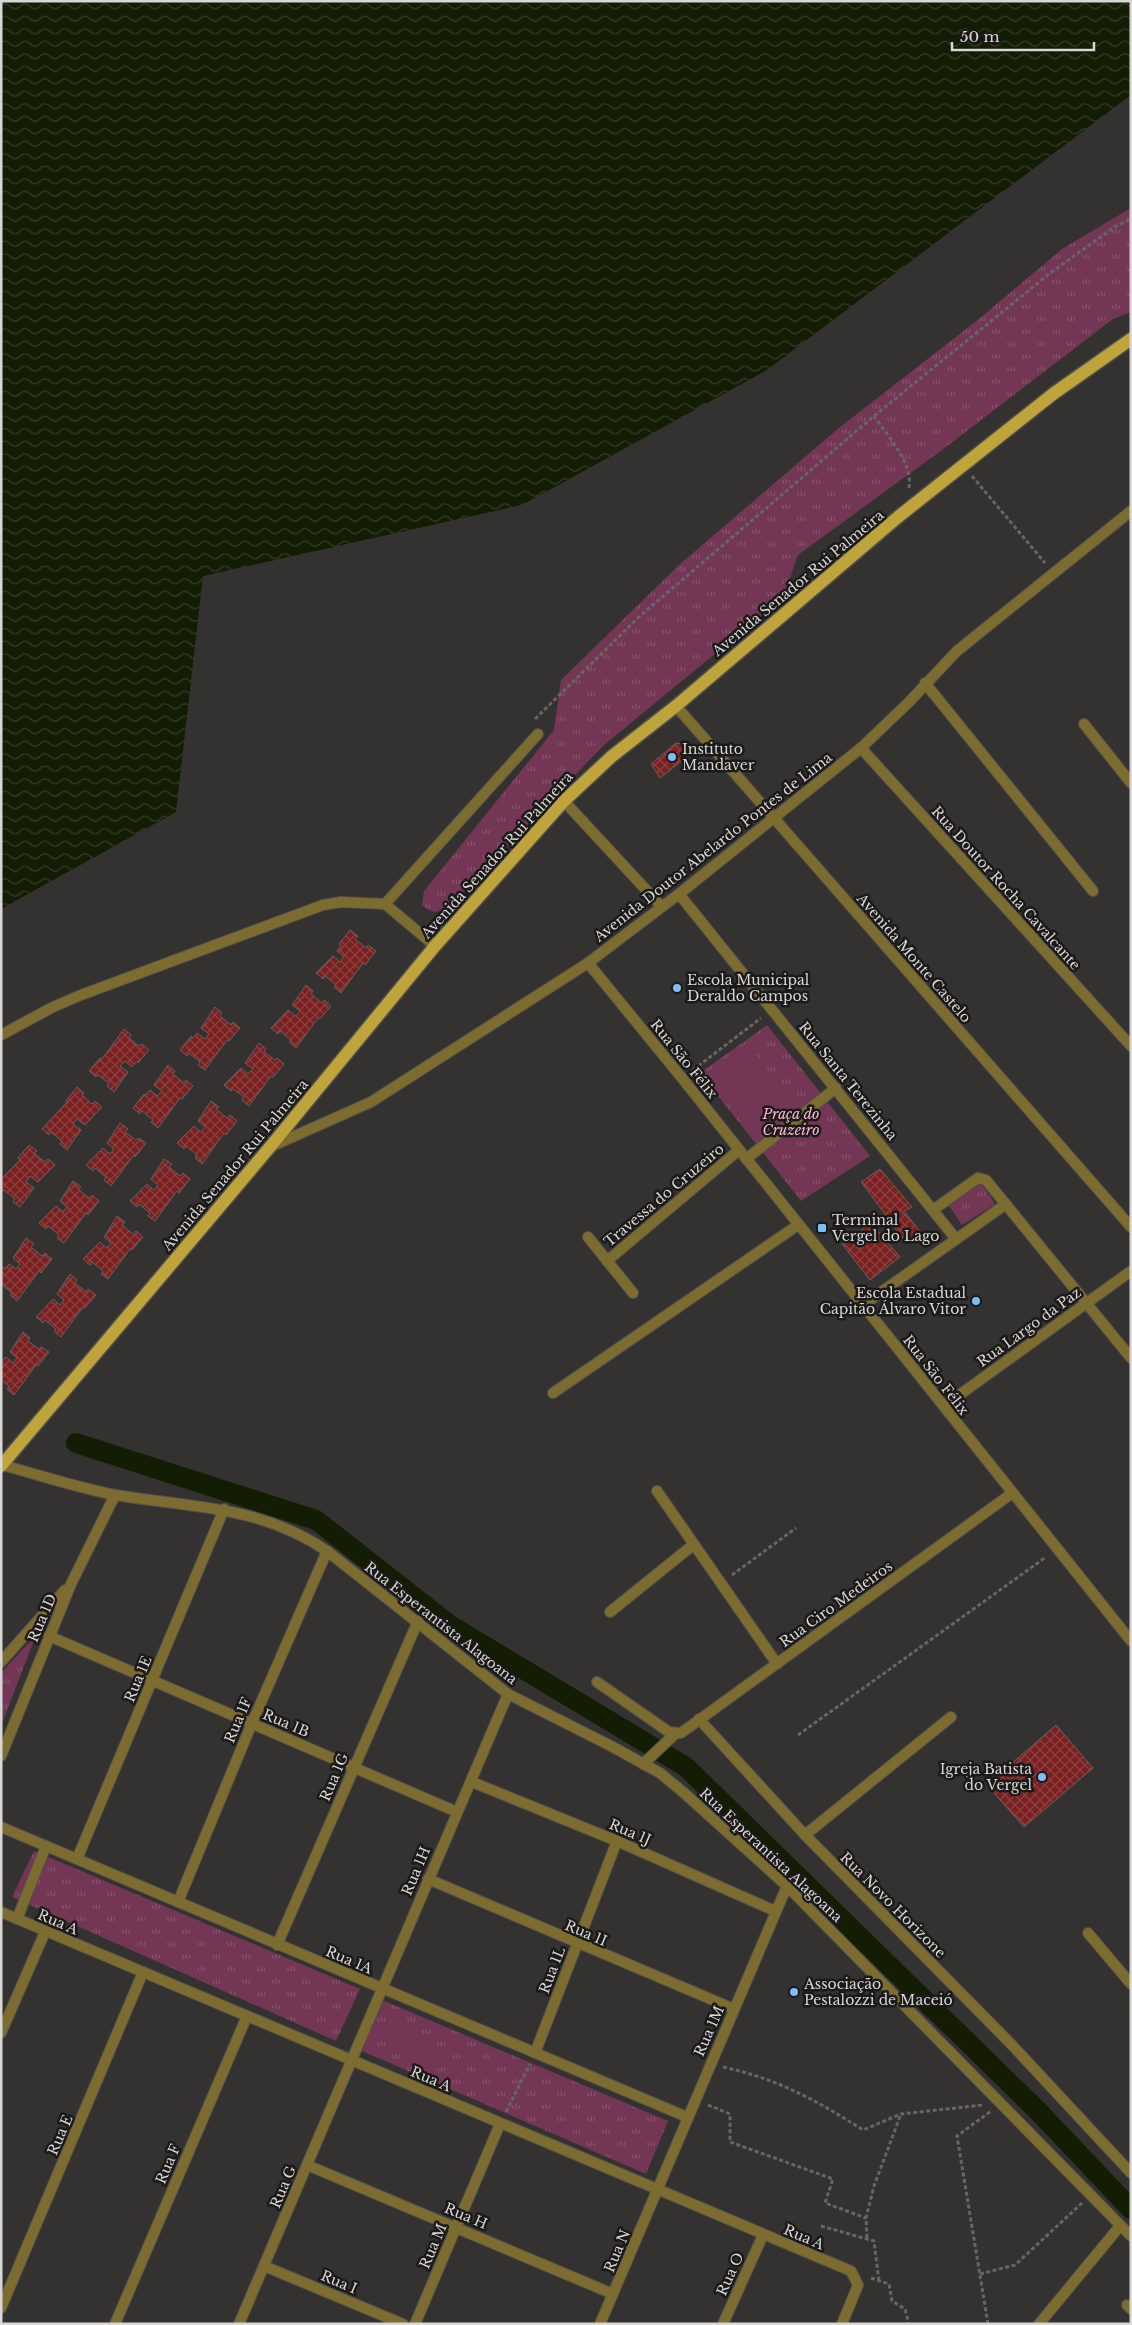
<svg xmlns="http://www.w3.org/2000/svg" width="1132" height="2325" viewBox="0 0 1132 2325" font-family="'Libre Baskerville',serif">
<style>
.grass{fill:url(#grass-tufts)}
.pitch{fill:#733655}
.water{fill:url(#water-waves)}
.lines{fill:none;stroke-linecap:round;stroke-linejoin:round}
.canal{stroke:#121d03;stroke-width:20}
.building{fill:url(#building-cross-hatch);stroke:#625f5e}
.service-casing{stroke:#52504e;stroke-width:12}
.minor-casing{stroke:#52504e;stroke-width:12}
.tertiary-casing{stroke:#52504e;stroke-width:12}
.primary-casing{stroke:#52504e;stroke-width:15}
.path{stroke:#676664;stroke-width:3;stroke-dasharray:4 2.5;stroke-linecap:butt}
.service{stroke:#7c6c2f;stroke-width:10}
.minor{stroke:#7c6c2f;stroke-width:10}
.tertiary{stroke:#7c6c2f;stroke-width:10}
.primary{stroke:#bfa43b;stroke-width:12}
.poi-dot{fill:#7bbef8;stroke:#1b1a19;stroke-width:2}
.labels{text-anchor:middle;stroke-width:5;stroke-linejoin:round;paint-order:stroke}
.street-label{font-size:14px;fill:#d8d7d6;stroke:#1b1a19}
.poi-label{font-size:14px;fill:#d8d7d6;stroke:#1b1a19;text-anchor:start}
.park-label{font-size:14px;font-style:italic;fill:#feb7d8;stroke:#1b1a19}
</style>
<defs>
<pattern id="grass-tufts" width="24" height="20" patternUnits="userSpaceOnUse" patternTransform="scale(1.25)"><rect width="24" height="20" fill="#733655"/><path d="M3 7l-1-3M5 7V3M7 7l1-3M15 17l-1-3M17 17v-4M19 17l1-3" fill="none" stroke="#86526d"/></pattern>
<pattern id="water-waves" width="16" height="10" patternUnits="userSpaceOnUse" patternTransform="scale(1.25)"><rect width="16" height="10" fill="#121d03"/><path d="M0 5q4-4 8 0t8 0" fill="none" stroke="#343d27"/></pattern>
<pattern id="building-cross-hatch" width="8" height="8" patternUnits="userSpaceOnUse" patternTransform="scale(1.25)"><rect width="8" height="8" fill="#7a2020"/><path d="M0 0l8 8M0 8l8-8" fill="none" stroke="#8c4040"/></pattern>
</defs>
<rect width="100%" height="100%" fill="#343230"/>
<g class="grass">
<path d="M1131,208V312L1113,319L946,447L798,555L783,598L604,745L447,908C436,914 432,913 422,905L424,891L554,730L561,680L679,565L840,427L979,319L1062,249Z"/>
<path d="M767,1025L870,1156L801,1201L700,1073Z"/>
<path d="M981,1182L995,1204L962,1225L949,1206Z"/>
<path d="M36,1635L1,1726V1673Z"/>
<path d="M34,1851L360,1989L336,2041L12,1897Z"/>
<path d="M382,2000L668,2121L646,2174L362,2051Z"/>
</g>
<g class="pitch">
<path d="M747,1043L799,1113L758,1143L706,1073Z"/>
<path d="M392,2028L448,2050L440,2069L385,2047Z"/>
</g>
<path class="water" d="M1,1H1131V95L767,370L522,505L203,576L176,812L1,909Z"/>
<g class="lines">
<path class="canal" d="M76,1443L316,1520L450,1625L686,1767L1037,2110L1131,2209"/>
</g>
<g class="building">
<path d="M676,743L689,745L694,751L660,778L651,764Z"/>
<path d="M350,930L358,936L355,939L366,948L368,945L376,951L365,965L363,963L341,993L334,987L336,985L325,976L323,979L316,973L333,956L340,962L344,957L337,951L341,946L339,944Z"/>
<path d="M306,985L313,991L311,994L322,1003L324,1000L331,1006L320,1019L318,1018L296,1048L289,1042L291,1040L280,1031L278,1034L271,1028L288,1010L296,1016L300,1011L292,1005Z"/>
<path d="M215,1007L222,1013L220,1016L231,1025L233,1022L240,1028L229,1041L227,1040L205,1070L198,1065L200,1062L189,1053L187,1056L180,1050L191,1036L193,1038L197,1033L205,1039L209,1034L201,1028Z"/>
<path d="M124,1029L131,1035L129,1038L139,1046L142,1044L149,1050L138,1063L136,1062L132,1067L125,1061L120,1066L128,1072L114,1092L107,1086L109,1083L98,1075L96,1077L89,1071L100,1058L102,1059Z"/>
<path d="M259,1043L266,1049L264,1052L275,1060L277,1058L284,1064L273,1077L271,1076L249,1106L242,1100L244,1097L233,1089L231,1091L224,1085L241,1068L248,1074L253,1069L245,1063Z"/>
<path d="M168,1065L175,1071L173,1074L184,1083L186,1080L193,1086L182,1099L180,1098L158,1128L151,1122L153,1120L142,1111L140,1114L133,1108L144,1094L146,1095L150,1090L157,1096L162,1091L154,1085Z"/>
<path d="M77,1087L84,1093L82,1095L92,1104L95,1101L102,1107L85,1125L77,1119L73,1124L81,1130L67,1150L60,1144L62,1141L51,1132L49,1135L42,1129L67,1102L66,1101Z"/>
<path d="M211,1101L219,1107L216,1109L227,1118L230,1115L237,1121L226,1135L224,1133L202,1164L195,1158L197,1155L186,1146L184,1149L177,1143L194,1126L201,1132L205,1127L198,1121Z"/>
<path d="M120,1123L128,1129L125,1132L136,1140L139,1138L146,1143L135,1157L133,1156L111,1186L104,1180L106,1177L95,1168L93,1171L86,1165L103,1148L110,1154L114,1149L107,1143Z"/>
<path d="M29,1145L37,1151L34,1153L45,1162L48,1159L55,1165L38,1182L30,1176L26,1182L34,1188L20,1207L13,1202L15,1199L4,1190L1,1192V1179L20,1160L18,1158Z"/>
<path d="M164,1159L172,1164L169,1167L180,1176L183,1173L190,1179L179,1193L177,1191L155,1221L148,1216L150,1213L139,1204L137,1207L130,1201L147,1184L154,1190L158,1185L151,1179Z"/>
<path d="M880,1169L912,1207L904,1211L921,1233L905,1241L861,1182Z"/>
<path d="M73,1181L81,1187L78,1189L89,1198L92,1195L99,1201L88,1215L86,1213L64,1243L57,1238L59,1235L48,1226L46,1229L39,1223L56,1206L63,1212L67,1207L60,1201Z"/>
<path d="M117,1216L125,1222L122,1225L133,1234L136,1231L143,1237L132,1250L130,1249L108,1279L101,1274L103,1271L92,1262L90,1265L83,1259L100,1242L107,1248L111,1243L104,1237Z"/>
<path d="M871,1223L900,1257L870,1280L842,1244Z"/>
<path d="M26,1238L34,1244L31,1247L42,1256L45,1253L52,1259L41,1273L39,1271L17,1301L10,1295L12,1293L1,1284V1269L3,1267L5,1269L9,1264L16,1269L20,1264L13,1258Z"/>
<path d="M70,1274L77,1280L75,1283L86,1292L88,1289L96,1295L85,1308L83,1307L61,1337L54,1331L56,1329L45,1320L43,1323L36,1317L53,1299L60,1305L64,1300L57,1294Z"/>
<path d="M23,1332L30,1338L28,1341L39,1349L41,1347L49,1352L38,1366L36,1365L14,1395L7,1389L9,1386L1,1380V1362L6,1357L13,1363L17,1358L10,1352Z"/>
<path d="M1056,1725L1093,1768L1024,1827L987,1785Z"/>
</g>
<g class="lines">
<g class="service-casing">
<g id="service">
<path d="M925,683L1093,891"/>
<path d="M553,1393L798,1225"/>
<path d="M49,1636L457,1812"/>
<path d="M805,1835L951,1717"/>
<path d="M535,2053L617,1841"/>
<path d="M1127,2305L1131,2309"/>
<path d="M415,2324L500,2124"/>
<path d="M1039,2324L1120,2226"/>
</g>
</g>
<g class="minor-casing">
<g id="minor">
<path d="M1084,724L1131,783"/>
<path d="M861,748L1131,1046"/>
<path d="M564,801L661,906"/>
<path d="M679,894L956,1239"/>
<path d="M385,904L538,734"/>
<path d="M588,963L682,1078L1131,1641"/>
<path d="M1,1035L53,1007L81,995L323,905L341,902L385,904L435,946"/>
<path d="M270,1147L371,1102L588,963L679,894L861,748L909,702L957,651L1131,511"/>
<path d="M746,1159L836,1088"/>
<path d="M933,1210L978,1178L986,1180L1131,1358"/>
<path d="M588,1237L633,1293"/>
<path d="M607,1261L739,1150"/>
<path d="M863,1305L1006,1204"/>
<path d="M944,1406L1131,1271"/>
<path d="M2,1465C40,1475 78,1488 116,1495C192,1508 259,1505 327,1551L508,1694L611,1746L660,1773L683,1792L787,1886L1131,2236"/>
<path d="M657,1491L777,1664"/>
<path d="M610,1612L693,1545"/>
<path d="M1,1662L65,1590"/>
<path d="M597,1682L669,1732L681,1733L1011,1494"/>
<path d="M699,1719L805,1835L1012,2045L1131,2173"/>
<path d="M1,1756L71,1584L115,1495"/>
<path d="M643,1764L675,1734"/>
<path d="M472,1782L617,1841L775,1911"/>
<path d="M1,1827L687,2117"/>
<path d="M77,1859L224,1509"/>
<path d="M428,1879L734,2009"/>
<path d="M178,1902L252,1723L327,1551"/>
<path d="M1,1912L851,2271L858,2285L842,2324"/>
<path d="M17,1919L46,1846"/>
<path d="M1088,1933L1131,1984"/>
<path d="M277,1945L418,1621"/>
<path d="M1,2033L45,1932"/>
<path d="M307,2165L613,2294"/>
<path d="M264,2266L403,2324"/>
<path d="M1,2308L143,1972"/>
<path d="M115,2324L247,2016"/>
<path d="M239,2324L508,1694"/>
<path d="M600,2324L787,1886"/>
<path d="M723,2324L763,2235"/>
</g>
</g>
<g class="tertiary-casing">
<path id="tertiary" d="M676,706L1131,1227"/>
</g>
<g class="primary-casing">
<path id="primary" d="M1,1466L270,1147L435,946L564,801L611,757L676,706L898,517L1053,394L1131,339"/>
</g>
<g class="path">
<path d="M874,416C888,437 913,462 909,488"/>
<path d="M972,476L1045,563"/>
<path d="M535,719L640,616L874,416L1049,274L1116,226L1131,219"/>
<path d="M693,1070L761,1018"/>
<path d="M732,1575L796,1528"/>
<path d="M798,1735L1046,1557"/>
<path d="M723,2067C778,2079 816,2100 863,2130L901,2114L983,2105"/>
<path d="M708,2105L730,2114V2142L833,2179L825,2203L866,2218"/>
<path d="M506,2112L530,2064"/>
<path d="M821,2226L874,2241L879,2281"/>
<path d="M867,2238L866,2218L874,2186L901,2114"/>
<path d="M980,2274L1015,2265L1082,2203"/>
<path d="M871,2278L889,2284L892,2301L905,2309L909,2324"/>
<path d="M988,2324L957,2136L991,2111"/>
</g>
<use href="#service" class="service"/>
<use href="#minor" class="minor"/>
<use href="#tertiary" class="tertiary"/>
<use href="#primary" class="primary"/>
</g>
<g class="poi-dot">
<circle cx="672" cy="757" r="5"/>
<circle cx="677" cy="988" r="5"/>
<rect x="817" y="1223" width="10" height="10" rx="2.5"/>
<circle cx="976" cy="1301" r="5"/>
<circle cx="1042" cy="1777" r="5"/>
<circle cx="794" cy="1992" r="5"/>
</g>
<g class="labels">
<g class="street-label">
<text transform="translate(798 583) rotate(-40)" y="5">Avenida Senador Rui Palmeira</text>
<text transform="translate(713 847) rotate(-38)" y="5">Avenida Doutor Abelardo Pontes de Lima</text>
<text transform="translate(497 855) rotate(-48)" y="5">Avenida Senador Rui Palmeira</text>
<text transform="translate(1006 888) rotate(48)" y="5">Rua Doutor Rocha Cavalcante</text>
<text transform="translate(914 958) rotate(49)" y="5">Avenida Monte Castelo</text>
<text transform="translate(684 1059) rotate(51)" y="5">Rua São Félix</text>
<text transform="translate(848 1081) rotate(51)" y="5">Rua Santa Terezinha</text>
<text transform="translate(235 1165) rotate(-50)" y="5">Avenida Senador Rui Palmeira</text>
<text transform="translate(664 1195) rotate(-40)" y="5">Travessa do Cruzeiro</text>
<text transform="translate(1029 1327) rotate(-36)" y="5">Rua Largo da Paz</text>
<text transform="translate(936 1375) rotate(52)" y="5">Rua São Félix</text>
<text transform="translate(836 1604) rotate(-36)" y="5">Rua Ciro Medeiros</text>
<text transform="translate(42 1618) rotate(-67)" y="5">Rua 1D</text>
<text transform="translate(441 1623) rotate(38)" y="5">Rua Esperantista Alagoana</text>
<text transform="translate(138 1679) rotate(-67)" y="5">Rua 1E</text>
<text transform="translate(238 1720) rotate(-67)" y="5">Rua 1F</text>
<text transform="translate(286 1723) rotate(23)" y="5">Rua 1B</text>
<text transform="translate(334 1777) rotate(-67)" y="5">Rua 1G</text>
<text transform="translate(630 1832) rotate(23)" y="5">Rua 1J</text>
<text transform="translate(771 1855) rotate(43)" y="5">Rua Esperantista Alagoana</text>
<text transform="translate(416 1871) rotate(-67)" y="5">Rua 1H</text>
<text transform="translate(893 1905) rotate(45)" y="5">Rua Novo Horizone</text>
<text transform="translate(58 1922) rotate(23)" y="5">Rua A</text>
<text transform="translate(586 1933) rotate(23)" y="5">Rua 1I</text>
<text transform="translate(349 1960) rotate(23)" y="5">Rua 1A</text>
<text transform="translate(552 1970) rotate(-69)" y="5">Rua 1L</text>
<text transform="translate(709 2031) rotate(-66)" y="5">Rua 1M</text>
<text transform="translate(431 2079) rotate(23)" y="5">Rua A</text>
<text transform="translate(60 2135) rotate(-67)" y="5">Rua E</text>
<text transform="translate(168 2164) rotate(-67)" y="5">Rua F</text>
<text transform="translate(283 2187) rotate(-67)" y="5">Rua G</text>
<text transform="translate(466 2216) rotate(23)" y="5">Rua H</text>
<text transform="translate(804 2237) rotate(23)" y="5">Rua A</text>
<text transform="translate(433 2246) rotate(-67)" y="5">Rua M</text>
<text transform="translate(617 2251) rotate(-67)" y="5">Rua N</text>
<text transform="translate(730 2274) rotate(-66)" y="5">Rua O</text>
<text transform="translate(339 2282) rotate(23)" y="5">Rua I</text>
</g>
<g class="poi-label">
<text x="682" y="754">Instituto<tspan x="682" dy="16">Mandaver</tspan></text>
<text x="687" y="985">Escola Municipal<tspan x="687" dy="16">Deraldo Campos</tspan></text>
<text x="832" y="1225">Terminal<tspan x="832" dy="16">Vergel do Lago</tspan></text>
<text x="966" y="1298" text-anchor="end">Escola Estadual<tspan x="966" dy="16">Capitão Álvaro Vitor</tspan></text>
<text x="1032" y="1774" text-anchor="end">Igreja Batista<tspan x="1032" dy="16">do Vergel</tspan></text>
<text x="804" y="1989">Associação<tspan x="804" dy="16">Pestalozzi de Maceió</tspan></text>
</g>
<g class="park-label">
<text x="791" y="1119">Praça do<tspan x="791" dy="16">Cruzeiro</tspan></text>
</g>
</g>
<rect width="1132" height="2325" fill="none" stroke="#d8d7d6" stroke-width="5"/>
<path d="M952 42v8h142v-8" fill="none" stroke="#d8d7d6" stroke-width="2.5"/>
<text x="960" y="42" font-size="15" fill="#d8d7d6" stroke="#1b1a19" stroke-width="4" paint-order="stroke">50 m</text>
</svg>
